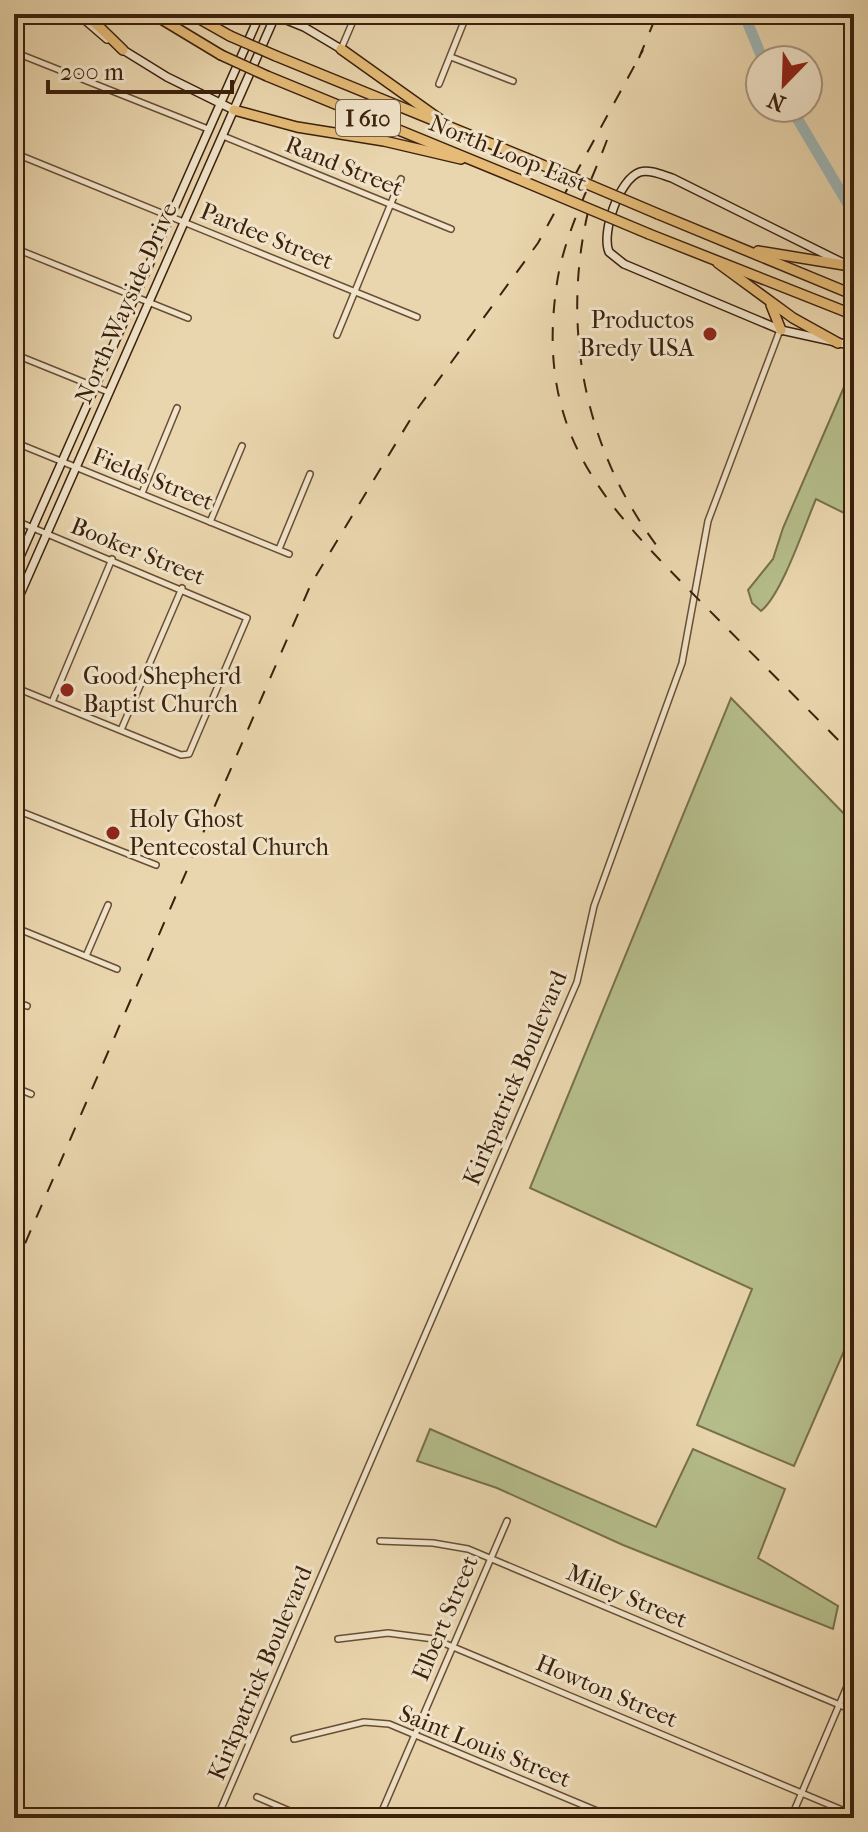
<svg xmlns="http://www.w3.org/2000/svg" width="868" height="1832" viewBox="0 0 868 1832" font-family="'IM FELL French Canon',serif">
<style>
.green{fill:#b5be8b;stroke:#78704c;stroke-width:2}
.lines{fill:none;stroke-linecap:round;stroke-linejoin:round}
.river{stroke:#9eb6b7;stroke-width:11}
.minor-casing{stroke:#684e35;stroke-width:8}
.secondary-casing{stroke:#3c210d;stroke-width:10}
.motorway-casing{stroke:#3c210d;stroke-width:12}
.minor{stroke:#f1e4ca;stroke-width:5}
.secondary{stroke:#f1e4ca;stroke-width:7}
.motorway{stroke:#e5bb77;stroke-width:9}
.rail{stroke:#3c210d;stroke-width:2;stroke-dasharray:14 14;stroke-linecap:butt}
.motorway-bridge-casing{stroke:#3c210d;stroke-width:12;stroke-linecap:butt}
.motorway-bridge{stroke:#e5bb77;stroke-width:9}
.poi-dot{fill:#8f2418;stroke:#f1e4ca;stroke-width:3}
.labels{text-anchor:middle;stroke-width:6;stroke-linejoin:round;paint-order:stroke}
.shield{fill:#f1e4ca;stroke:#725c46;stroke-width:2}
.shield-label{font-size:22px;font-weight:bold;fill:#3c210d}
.street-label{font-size:24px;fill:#3c210d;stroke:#f1e4ca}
.poi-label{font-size:24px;fill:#3c210d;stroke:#f1e4ca;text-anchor:start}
</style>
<rect width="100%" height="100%" fill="#ead6ae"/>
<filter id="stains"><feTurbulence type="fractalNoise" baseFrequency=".0025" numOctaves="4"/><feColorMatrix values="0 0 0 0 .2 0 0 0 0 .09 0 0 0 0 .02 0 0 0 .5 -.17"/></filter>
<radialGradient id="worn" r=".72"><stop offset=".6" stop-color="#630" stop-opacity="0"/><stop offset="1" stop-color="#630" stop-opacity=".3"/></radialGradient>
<g class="green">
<path d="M854,364V518L816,499C804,527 782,594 761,611L752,603L748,590L773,559L783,528Z"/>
<path d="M731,698L854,824V1328L794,1466L697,1425L752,1289L530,1188Z"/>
<path d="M430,1429L656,1527L693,1449L785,1489L758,1558L838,1606L833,1629L623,1545L497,1488L417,1461Z"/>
</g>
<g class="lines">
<g class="river">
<path d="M744,14L763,60"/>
<path d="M791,108L854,214"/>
</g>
<g class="minor-casing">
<g id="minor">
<path d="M341,49L356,14"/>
<path d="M14,52L208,129"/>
<path d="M451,57L513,81"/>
<path d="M439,84L467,14"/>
<path d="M223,136L451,229"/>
<path d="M14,153L417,317"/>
<path d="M14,248L188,318"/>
<path d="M337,335L401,179"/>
<path d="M14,354L108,392"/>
<path d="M14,442L289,554"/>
<path d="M142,493L177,408"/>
<path d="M14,520L247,618L189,754L181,755L14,687"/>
<path d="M210,522L242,446"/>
<path d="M279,549L310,474"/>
<path d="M52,702L112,559"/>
<path d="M121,730L182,588"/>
<path d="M14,809L156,865"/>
<path d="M14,927L117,969"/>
<path d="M86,956L108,905"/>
<path d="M14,1001L27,1006"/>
<path d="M14,1087L31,1094"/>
<path d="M380,1541L433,1543L468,1549L854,1711"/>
<path d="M338,1639L388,1633L434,1639L854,1815"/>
<path d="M294,1739L364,1722L389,1724L614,1818"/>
<path d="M257,1797L306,1818"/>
<path d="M217,1818L577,982L594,906L682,663L708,521L780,330"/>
<path d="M379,1818L507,1521"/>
<path d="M791,1818L854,1670"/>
</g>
</g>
<g class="secondary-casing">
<g id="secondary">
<path d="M78,14L107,39"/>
<path d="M272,14L304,27L341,49"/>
<path d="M120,48L167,77L234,110"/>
<path d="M841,262L672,178C662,175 650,169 640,172C619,179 601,233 609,252L624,264L781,330L854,346"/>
<path d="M14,570L260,14"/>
<path d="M14,608L276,14"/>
</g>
</g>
<g class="motorway-casing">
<g id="motorway">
<path d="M86,14L123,50"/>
<path d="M153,14L221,55"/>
<path d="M191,14L230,36"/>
<path d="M341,49L442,121"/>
<path d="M276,56L526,158"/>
<path d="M267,76L518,179"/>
<path d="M234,110L297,127L384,141L461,159"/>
<path d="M658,214L854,295"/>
<path d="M649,234L854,315"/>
<path d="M758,251L850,266"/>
<path d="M718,263L793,318L838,343"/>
<path d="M771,305L781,330"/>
</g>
</g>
<use href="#minor" class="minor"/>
<use href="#secondary" class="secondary"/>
<use href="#motorway" class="motorway"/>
<g class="rail">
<path d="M639,58L657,14"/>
<path d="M607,140C589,189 562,238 556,290C536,438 608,508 704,605C753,655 804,705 854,756"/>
<path d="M588,212C561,329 585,450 657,546"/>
<path d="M14,1269L311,584L413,415L538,243L643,50"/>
</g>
<g class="motorway-bridge-casing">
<g id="motorway-bridge">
<path d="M230,36L276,56"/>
<path d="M221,55L267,76"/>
<path d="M526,158L658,214"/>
<path d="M518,179L649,234"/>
</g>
</g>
<use href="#motorway-bridge" class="motorway-bridge"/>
</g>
<g class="poi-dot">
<circle cx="710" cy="334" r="8"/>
<circle cx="67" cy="690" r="8"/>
<circle cx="113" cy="833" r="8"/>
</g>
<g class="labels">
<rect class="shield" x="336" y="100" width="64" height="36" rx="6"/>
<g class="shield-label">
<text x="368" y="126">I 610</text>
</g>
<g class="street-label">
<text transform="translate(508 153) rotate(22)" y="8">North Loop East</text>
<text transform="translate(344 166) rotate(22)" y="8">Rand Street</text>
<text transform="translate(267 236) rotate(22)" y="8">Pardee Street</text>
<text transform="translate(126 303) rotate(-66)" y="8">North Wayside Drive</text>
<text transform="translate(153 479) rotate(22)" y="8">Fields Street</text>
<text transform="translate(138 551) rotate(22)" y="8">Booker Street</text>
<text transform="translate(515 1078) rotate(-67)" y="8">Kirkpatrick Boulevard</text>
<text transform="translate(627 1596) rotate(23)" y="8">Miley Street</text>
<text transform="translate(445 1618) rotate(-67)" y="8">Elbert Street</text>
<text transform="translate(260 1673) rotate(-67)" y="8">Kirkpatrick Boulevard</text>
<text transform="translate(607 1691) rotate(23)" y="8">Howton Street</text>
<text transform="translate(485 1746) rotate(22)" y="8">Saint Louis Street</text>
</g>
<g class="poi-label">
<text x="694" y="328" text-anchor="end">Productos<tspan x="694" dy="28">Bredy USA</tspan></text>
<text x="83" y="684">Good Shepherd<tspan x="83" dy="28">Baptist Church</tspan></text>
<text x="129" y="827">Holy Ghost<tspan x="129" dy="28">Pentecostal Church</tspan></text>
</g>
</g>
<rect width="868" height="1832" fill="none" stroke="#ead6ae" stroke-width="48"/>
<rect x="16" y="16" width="836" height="1800" fill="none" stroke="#3c210d" stroke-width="4"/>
<rect x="24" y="24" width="820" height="1784" fill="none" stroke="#3c210d" stroke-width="2"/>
<g transform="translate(784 84) rotate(203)"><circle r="38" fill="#f1e4ca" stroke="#a9967e" stroke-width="2"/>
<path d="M0-6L14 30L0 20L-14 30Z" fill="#8f2418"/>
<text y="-12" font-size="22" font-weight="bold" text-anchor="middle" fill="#3c210d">N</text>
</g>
<path d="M48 80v12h184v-12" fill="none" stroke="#3c210d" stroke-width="4"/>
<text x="60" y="80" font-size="24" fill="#3c210d" stroke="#f1e4ca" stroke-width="6" paint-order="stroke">200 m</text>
<rect width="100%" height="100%" filter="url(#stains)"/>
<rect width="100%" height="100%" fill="url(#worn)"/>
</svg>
